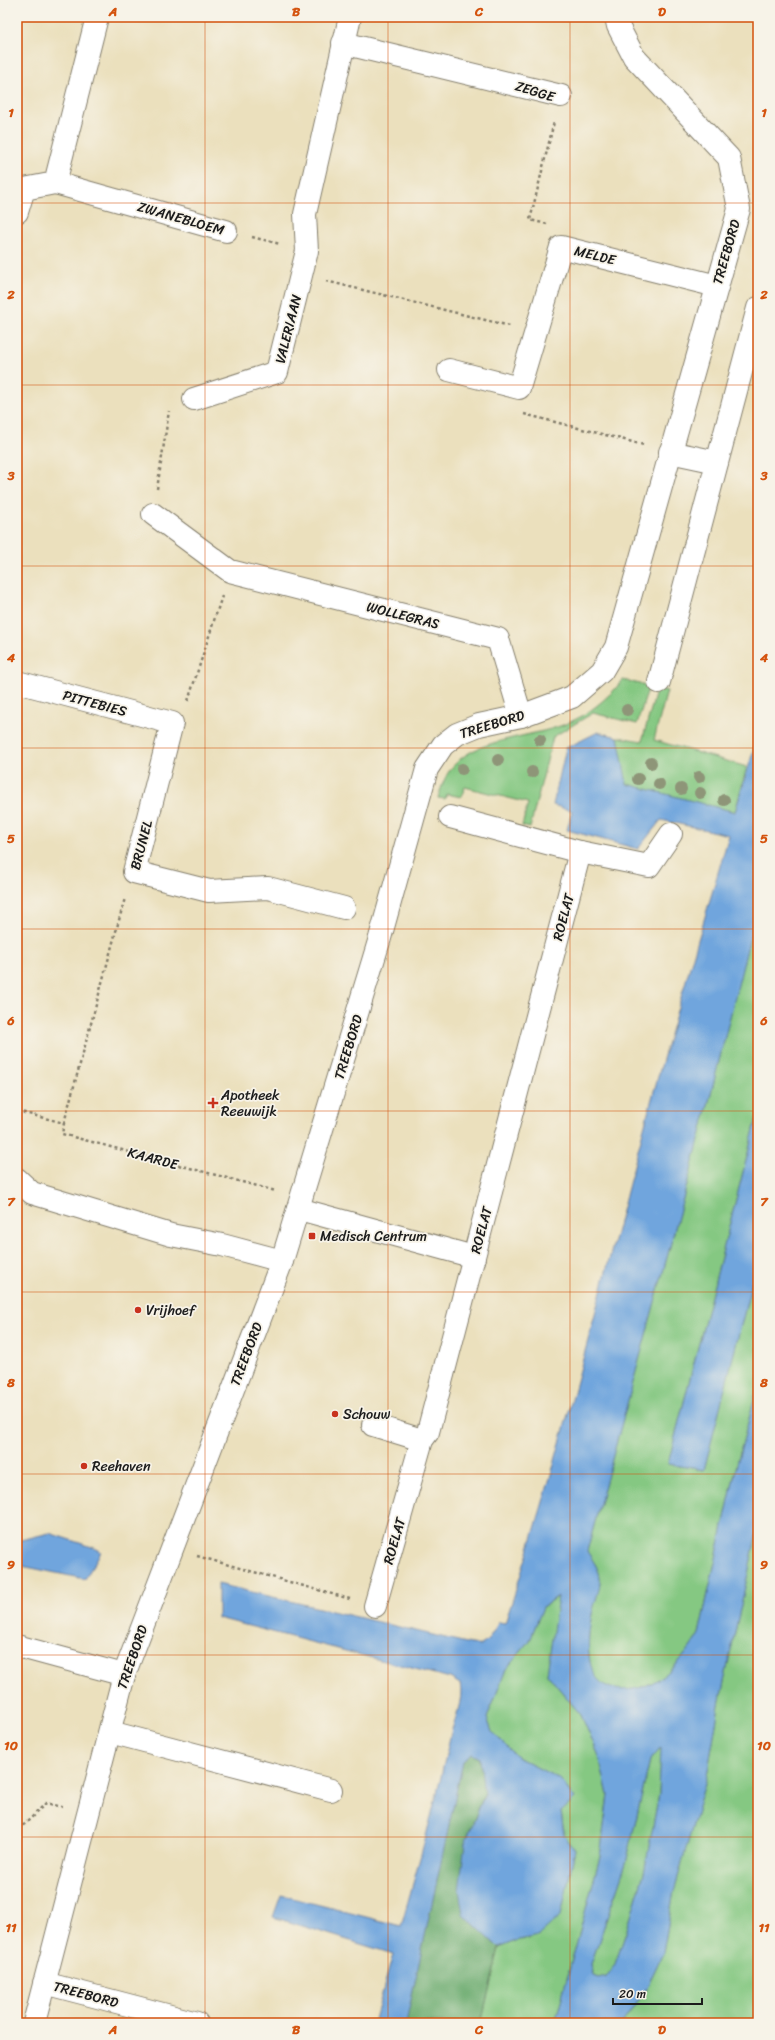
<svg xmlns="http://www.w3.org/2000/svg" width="775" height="2040" viewBox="0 0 775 2040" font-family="Sriracha,sans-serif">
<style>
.green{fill:#85c882;stroke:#50724f}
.forest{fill:#6cac70;stroke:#446446}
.water{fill:#70a5dd;stroke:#46607c;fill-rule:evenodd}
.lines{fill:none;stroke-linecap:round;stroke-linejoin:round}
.minor-casing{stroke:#847e6c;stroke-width:24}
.path{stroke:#847e6c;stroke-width:2.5;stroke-dasharray:3 3;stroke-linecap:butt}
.minor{stroke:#fff;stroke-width:22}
.tree{fill:#8e9578}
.grid{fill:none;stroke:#d4530e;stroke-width:1;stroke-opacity:0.55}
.poi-dot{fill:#c8321e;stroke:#f7f3e8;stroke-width:1.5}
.labels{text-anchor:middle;stroke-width:3.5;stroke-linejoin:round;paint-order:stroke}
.street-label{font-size:14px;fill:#1c1c1c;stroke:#f7f3e8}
.poi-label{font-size:14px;fill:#1c1c1c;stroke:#f7f3e8;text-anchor:start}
.neatline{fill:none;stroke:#d4530e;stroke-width:1.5}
.grid-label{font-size:13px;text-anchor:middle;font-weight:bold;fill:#d4530e}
</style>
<rect width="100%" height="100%" fill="#f7f3e8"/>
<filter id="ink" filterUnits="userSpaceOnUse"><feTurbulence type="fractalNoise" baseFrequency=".025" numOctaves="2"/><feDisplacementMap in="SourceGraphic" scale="8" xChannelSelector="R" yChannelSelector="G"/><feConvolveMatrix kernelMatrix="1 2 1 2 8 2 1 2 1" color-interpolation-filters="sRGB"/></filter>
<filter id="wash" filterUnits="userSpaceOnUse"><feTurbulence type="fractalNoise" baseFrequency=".012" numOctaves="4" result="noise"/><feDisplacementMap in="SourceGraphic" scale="16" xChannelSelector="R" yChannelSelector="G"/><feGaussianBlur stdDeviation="0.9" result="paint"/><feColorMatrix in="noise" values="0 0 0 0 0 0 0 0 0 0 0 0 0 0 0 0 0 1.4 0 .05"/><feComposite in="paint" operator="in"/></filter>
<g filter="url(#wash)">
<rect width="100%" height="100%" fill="#ebe0bd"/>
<g class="green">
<path d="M623,680L649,686L637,724L593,713L553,737L530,828L522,826L528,803L465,787L461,797L447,794L445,799L438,798C442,785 446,772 456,763C478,739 532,737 563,725C587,716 607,699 623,680Z"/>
<path d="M657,688L667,691L654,740L747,767L735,812L626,784L618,737L642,741Z"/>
<path d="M758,904V1114L668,1464L704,1470L758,1259V1385L737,1464L699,1634C684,1659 663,1684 633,1689C584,1697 585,1649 592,1614C594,1603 600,1589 600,1578C600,1570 591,1558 587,1551L702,1129Z"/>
<path d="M758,1528V2023H622L644,1993L663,1953L674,1891L707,1776L720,1700Z"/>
<path d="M559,1596L547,1674L581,1715L599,1756L608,1795L600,1857L555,2023H481L499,1948L519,1940L529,1939L561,1915L575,1850L564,1835L561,1811L575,1799L560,1779L518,1758L492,1732L487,1718L506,1669L529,1642L543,1607Z"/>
<path d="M662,1746L659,1794L644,1873L627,1930L615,1964L607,1976L598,1978L593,1976L591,1964L626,1863L650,1760Z"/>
</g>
<path class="forest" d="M472,1754L480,1758L484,1795L465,1843L463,1914L499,1948L481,2023H406L463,1761Z"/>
<g class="water">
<path d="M598,732L618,737L627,784L735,812L758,735V905L702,1129L587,1551C591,1558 600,1570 600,1578C601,1589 594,1603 592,1614C585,1649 584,1696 633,1689C663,1684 684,1659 699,1634L737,1464L758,1385V1528L720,1700L707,1776L674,1891L663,1953L644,1993L622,2023H555L600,1857L608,1795L599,1756L581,1715L547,1674L558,1596L543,1607L529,1642L506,1669L487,1718L492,1732L518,1758L560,1779L575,1799L561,1812L564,1835L575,1850L561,1915L538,1936L519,1940L499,1948L463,1914L459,1890L465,1843L484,1796L480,1758L472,1754L463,1761L406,2023H374L393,1954L273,1917L281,1895L401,1926C419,1863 436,1801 450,1737C454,1720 464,1700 460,1684L450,1678L218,1618V1584L471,1644L481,1645L487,1641L499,1622L505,1623C560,1459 600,1291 645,1124C671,1027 701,932 729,835L661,820L638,849L567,830L572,811L553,805L566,748ZM661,1747L659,1794L644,1873L627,1930L615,1964L607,1976L598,1978L593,1976L591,1964L626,1863L650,1760Z"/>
<path d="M758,1114V1259L704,1470L668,1464Z"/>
<path d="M49,1533L92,1547L101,1552L85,1579L17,1565V1541Z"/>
</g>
</g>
<g filter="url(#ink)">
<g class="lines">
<g class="minor-casing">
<g id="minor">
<path d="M343,43L561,96"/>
<path d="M55,183L226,231"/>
<path d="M17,212L24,189L55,183L97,17"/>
<path d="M449,370L519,388L561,247L717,286"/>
<path d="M194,399L277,372L307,251L305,214L350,17"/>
<path d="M670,452L717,462"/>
<path d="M153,514L230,571L498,639L521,716"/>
<path d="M17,682L172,723L134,872L209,891L268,888L344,908"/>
<path d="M659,682L758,308"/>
<path d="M450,817L580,852L649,866L671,834"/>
<path d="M17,1179L32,1193L171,1235L222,1245L282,1261"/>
<path d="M299,1209L474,1257"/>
<path d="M373,1425L422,1440"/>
<path d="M375,1606L422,1440L428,1432L580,852"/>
<path d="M17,1646L124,1675"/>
<path d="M110,1732L331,1790"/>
<path d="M44,1983L197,2023"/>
<path d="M34,2023L124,1675L282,1261L380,938L427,769L443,745L457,734L479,725L521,716L572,697L602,671L616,647L739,209L729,158L634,57L618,26L616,17"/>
</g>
</g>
<g class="path">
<path d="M547,224L530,220L554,122"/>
<path d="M252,237L280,244"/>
<path d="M326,281L510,326"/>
<path d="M524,414L644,445"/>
<path d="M157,489L169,411"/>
<path d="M188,701L222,596"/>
<path d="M17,1111L64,1123L62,1134L276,1191"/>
<path d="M64,1123L125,898"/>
<path d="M197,1556L350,1599"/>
<path d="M17,1828L25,1824L46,1803L62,1807"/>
</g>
<use href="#minor" class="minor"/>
</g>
<g class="tree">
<circle cx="627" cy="710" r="6"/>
<circle cx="540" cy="740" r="6"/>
<circle cx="498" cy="760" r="6"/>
<circle cx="651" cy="763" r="6"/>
<circle cx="462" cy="769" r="6"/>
<circle cx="532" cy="772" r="6"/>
<circle cx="699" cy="777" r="6"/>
<circle cx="638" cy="779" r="6"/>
<circle cx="659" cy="784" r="6"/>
<circle cx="681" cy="789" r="6"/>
<circle cx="700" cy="793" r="6"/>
<circle cx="724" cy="800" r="6"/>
</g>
</g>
<path class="grid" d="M205,17V2023M388,17V2023M570,17V2023M17,203H758M17,385H758M17,566H758M17,748H758M17,929H758M17,1111H758M17,1292H758M17,1474H758M17,1655H758M17,1837H758"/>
<g class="poi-dot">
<path d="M211 1097h4v4h4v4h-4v4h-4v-4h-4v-4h4z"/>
<rect x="308" y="1232" width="8" height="8" rx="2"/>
<circle cx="138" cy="1310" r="4"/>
<circle cx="335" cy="1414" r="4"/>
<circle cx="84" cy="1466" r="4"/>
</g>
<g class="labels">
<g class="street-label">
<text transform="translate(535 91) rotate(17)" y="5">ZEGGE</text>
<text transform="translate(181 218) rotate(16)" y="5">ZWANEBLOEM</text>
<text transform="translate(726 252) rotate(-74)" y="5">TREEBORD</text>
<text transform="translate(595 255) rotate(14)" y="5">MELDE</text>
<text transform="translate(288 329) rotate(-76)" y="5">VALERIAAN</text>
<text transform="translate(403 615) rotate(14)" y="5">WOLLEGRAS</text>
<text transform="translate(95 703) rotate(15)" y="5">PITTEBIES</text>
<text transform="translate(492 724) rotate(-17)" y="5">TREEBORD</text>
<text transform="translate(141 845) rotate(-75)" y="5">BRUNEL</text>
<text transform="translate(563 917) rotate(-75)" y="5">ROELAT</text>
<text transform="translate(348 1047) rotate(-73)" y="5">TREEBORD</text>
<text transform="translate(153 1158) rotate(15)" y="5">KAARDE</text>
<text transform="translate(481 1230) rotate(-75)" y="5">ROELAT</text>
<text transform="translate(246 1354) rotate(-69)" y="5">TREEBORD</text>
<text transform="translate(394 1541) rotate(-74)" y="5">ROELAT</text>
<text transform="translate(132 1657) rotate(-71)" y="5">TREEBORD</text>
<text transform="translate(86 1994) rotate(15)" y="5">TREEBORD</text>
</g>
<g class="poi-label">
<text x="221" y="1100">Apotheek<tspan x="221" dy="16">Reeuwijk</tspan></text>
<text x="320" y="1241">Medisch Centrum</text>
<text x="146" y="1315">Vrijhoef</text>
<text x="343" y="1419">Schouw</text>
<text x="92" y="1471">Reehaven</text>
</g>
</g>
<rect width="775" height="2040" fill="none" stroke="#f7f3e8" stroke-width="44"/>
<path d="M613 1998v6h89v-6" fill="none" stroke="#1c1c1c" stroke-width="2"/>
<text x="619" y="1998" font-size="12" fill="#1c1c1c" stroke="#f7f3e8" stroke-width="3" paint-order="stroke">20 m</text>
<rect x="22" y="22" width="731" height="1996" class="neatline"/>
<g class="grid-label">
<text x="113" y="16">A</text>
<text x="296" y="16">B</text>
<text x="479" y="16">C</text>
<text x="662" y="16">D</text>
<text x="11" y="117">1</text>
<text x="764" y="117">1</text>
<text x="11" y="299">2</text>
<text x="764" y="299">2</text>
<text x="11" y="480">3</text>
<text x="764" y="480">3</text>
<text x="11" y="662">4</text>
<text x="764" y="662">4</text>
<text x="11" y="843">5</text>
<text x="764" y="843">5</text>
<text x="11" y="1025">6</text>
<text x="764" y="1025">6</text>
<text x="11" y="1206">7</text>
<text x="764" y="1206">7</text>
<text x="11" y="1387">8</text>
<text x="764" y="1387">8</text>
<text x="11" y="1569">9</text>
<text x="764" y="1569">9</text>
<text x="11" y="1750">10</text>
<text x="764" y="1750">10</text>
<text x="11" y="1932">11</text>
<text x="764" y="1932">11</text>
<text x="113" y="2034">A</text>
<text x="296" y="2034">B</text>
<text x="479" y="2034">C</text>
<text x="662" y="2034">D</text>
</g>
</svg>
